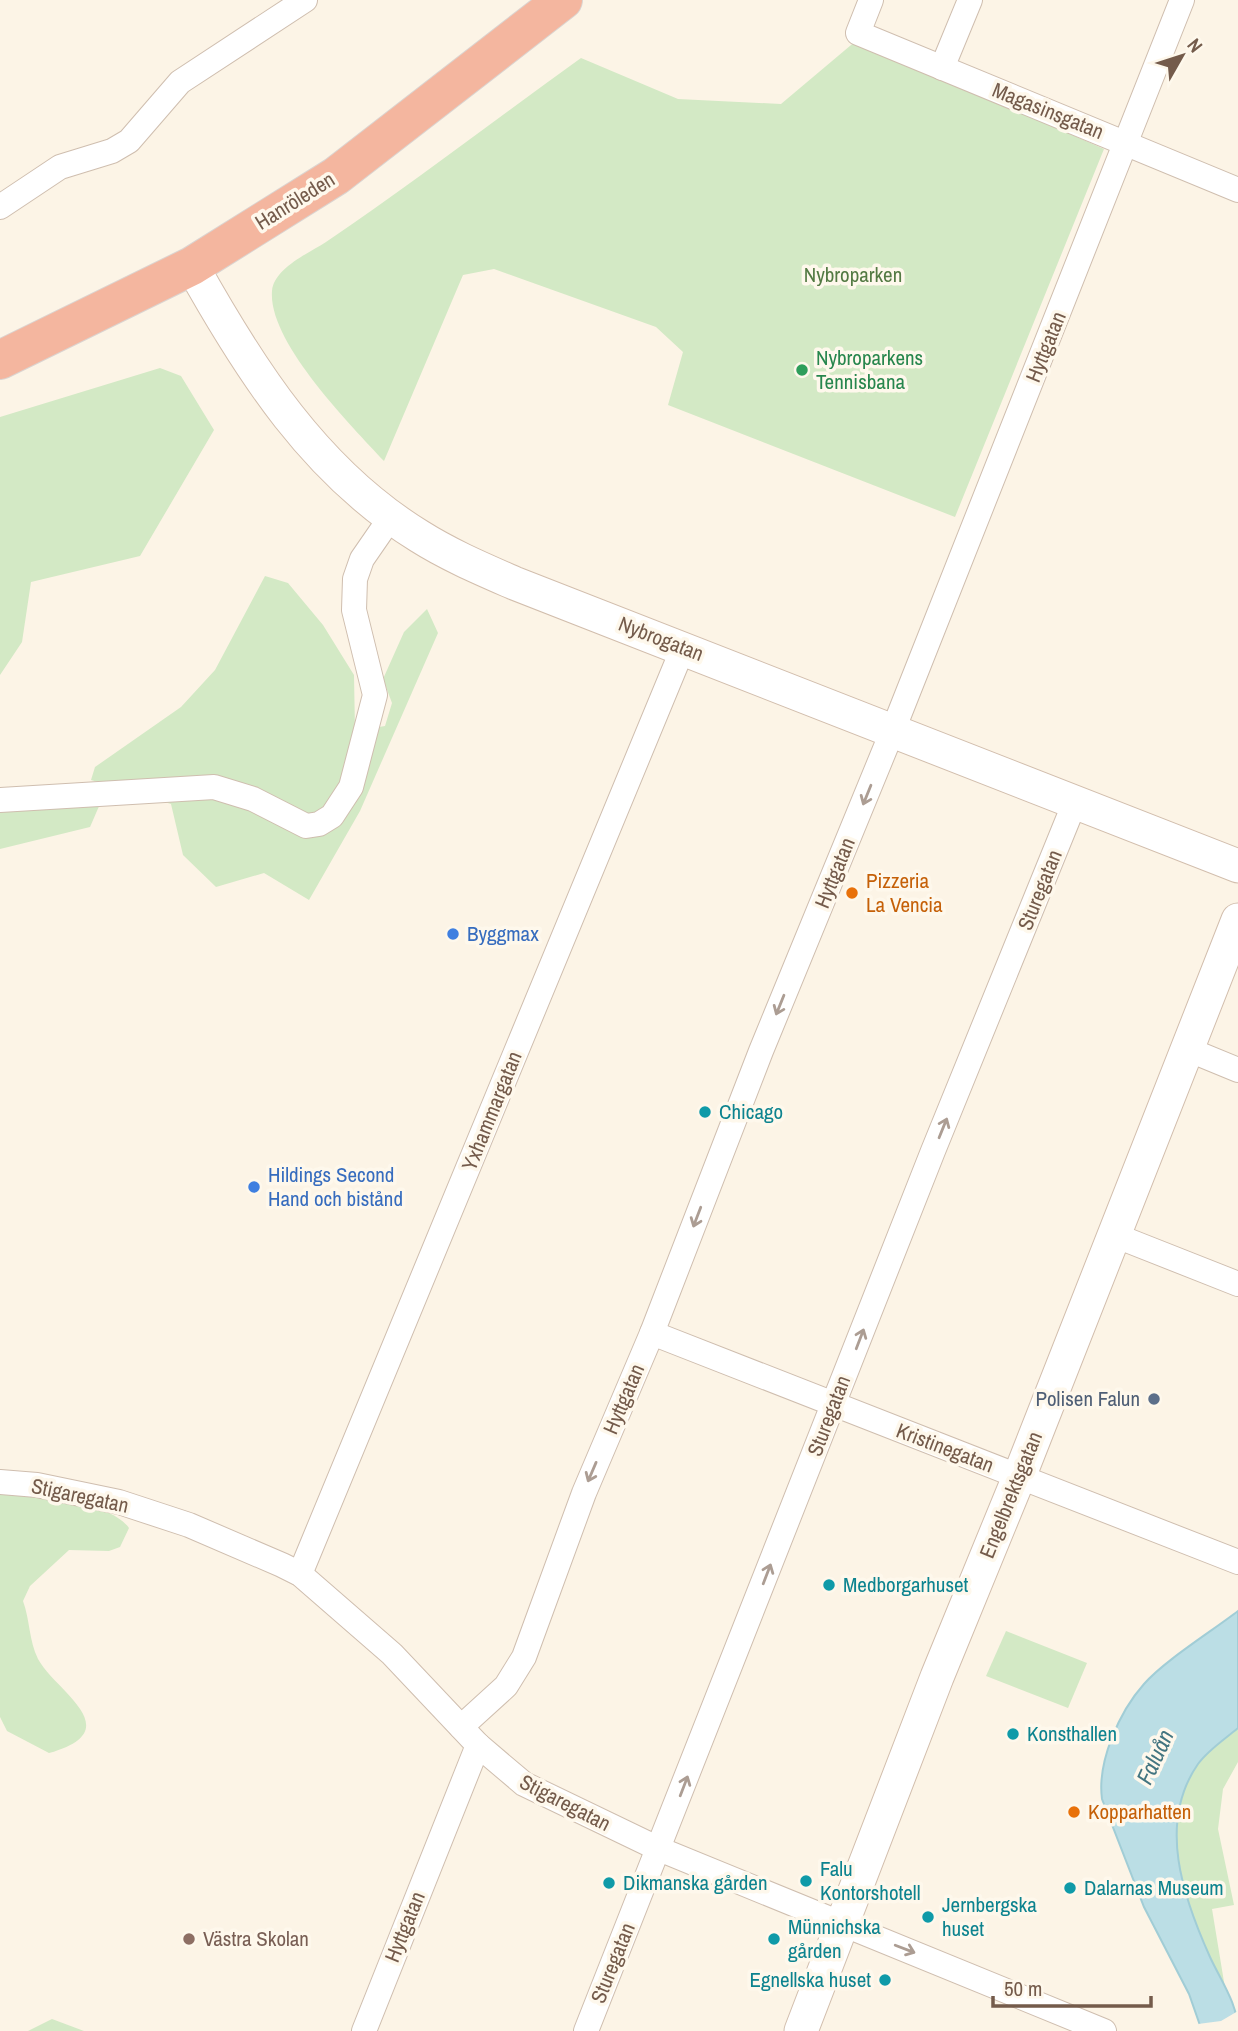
<svg xmlns="http://www.w3.org/2000/svg" width="1238" height="2031" viewBox="0 0 1238 2031" font-family="'Archivo Narrow',sans-serif">
<style>
.green{fill:#d3e9c5}
.water{fill:#bbdee5;stroke:#a1cdd6;stroke-width:2}
.pier{fill:#fcf4e6}
.lines{fill:none;stroke-linecap:round;stroke-linejoin:round}
.street-casing{stroke:#cfbeaf;stroke-width:26}
.secondary-casing{stroke:#d2bead;stroke-width:35}
.highway-casing{stroke:#dbd4d0;stroke-width:40}
.street{stroke:#fff;stroke-width:24}
.secondary{stroke:#fff;stroke-width:33}
.highway{stroke:#f4b69f;stroke-width:38}
.oneway{stroke:#ac9d93}
.leisure-dot{fill:#2e9e5b;stroke:#fef8ec;stroke-width:2.5}
.food-dot{fill:#e8710a;stroke:#fef8ec;stroke-width:2.5}
.shop-dot{fill:#3f7fe0;stroke:#fef8ec;stroke-width:2.5}
.culture-dot{fill:#0f9aa8;stroke:#fef8ec;stroke-width:2.5}
.service-dot{fill:#5c6f8a;stroke:#fef8ec;stroke-width:2.5}
.education-dot{fill:#8d6e63;stroke:#fef8ec;stroke-width:2.5}
.labels{text-anchor:middle;stroke-width:7;stroke-linejoin:round;paint-order:stroke}
.street-label{font-size:21px;fill:#745b4b;stroke:#fef8ec}
.park-label{font-size:21px;fill:#537a43;stroke:#fef8ec}
.leisure-label{font-size:21px;fill:#27864d;stroke:#fef8ec;text-anchor:start}
.food-label{font-size:21px;fill:#c56008;stroke:#fef8ec;text-anchor:start}
.shop-label{font-size:21px;fill:#366cbe;stroke:#fef8ec;text-anchor:start}
.culture-label{font-size:21px;fill:#0d838f;stroke:#fef8ec;text-anchor:start}
.service-label{font-size:21px;fill:#4e5e75;stroke:#fef8ec;text-anchor:end}
.education-label{font-size:21px;fill:#785e54;stroke:#fef8ec;text-anchor:start}
.water-label{font-size:23px;font-style:italic;fill:#437580;stroke:#fef8ec}
</style>
<rect width="100%" height="100%" fill="#fcf4e6"/>
<g class="green">
<path d="M857,40L1104,149L955,517L668,405L683,352L656,327L494,269L463,275L384,461C351,425 268,342 272,291C274,268 309,253 326,242C413,183 496,119 581,58L678,99L781,104Z"/>
<path d="M160,368L181,376L214,430L140,556L31,582L22,642L0,675V417Z"/>
<path d="M265,576L288,583L323,625L354,675L355,731L385,726L392,703L383,679L404,632L427,609L438,633L360,811L309,900L264,873L216,887L183,855L171,804L91,780L95,767L181,707L215,670Z"/>
<path d="M100,804L90,827L0,849V805Z"/>
<path d="M0,1491C32,1496 111,1501 129,1528L120,1547L109,1551L69,1550L30,1586L23,1601C30,1620 29,1641 38,1659C56,1692 130,1730 49,1753L7,1731L0,1717Z"/>
<path d="M1006,1631L1087,1663L1068,1708L986,1676Z"/>
<path d="M1238,1728V1762L1223,1789L1218,1829L1234,1905L1212,1909L1225,1988C1192,1921 1151,1834 1198,1764C1208,1750 1225,1739 1238,1728Z"/>
<path d="M52,2019L84,2031H28Z"/>
</g>
<path class="water" d="M1238,1611V1728C1225,1739 1208,1750 1198,1764C1157,1823 1183,1897 1210,1957C1221,1981 1238,2004 1238,2031H1202L1189,1994L1144,1907L1102,1799C1097,1762 1119,1712 1144,1684C1164,1661 1212,1631 1238,1611Z"/>
<path class="pier" d="M1238,2011V2031H1200L1198,2024L1221,2021Z"/>
<g class="lines">
<g class="street-casing">
<g id="street">
<path d="M871,0L858,33L1238,190"/>
<path d="M942,68L970,0"/>
<path d="M0,207L60,167L112,151L129,141L180,82L305,0"/>
<path d="M0,800L214,787L253,799L306,826L319,824L332,816L351,787L375,695L354,610L355,579L362,559L391,517"/>
<path d="M1187,1049L1238,1070"/>
<path d="M1114,1235L1238,1284"/>
<path d="M652,1333L1238,1562"/>
<path d="M0,1482L37,1485L119,1502L189,1525L282,1565L300,1574L392,1654L478,1745L524,1784L659,1849L1104,2031"/>
<path d="M300,1574L683,648"/>
<path d="M461,1727L506,1686L524,1657L584,1493L652,1333L761,1051L899,715L1182,0"/>
<path d="M364,2031L478,1745"/>
<path d="M586,2031L933,1151L1075,802"/>
</g>
</g>
<g class="secondary-casing">
<g id="secondary">
<path d="M192,266C250,370 315,472 419,536C449,555 482,569 514,583L1238,866"/>
<path d="M801,2031L937,1677L1019,1477L1238,920"/>
</g>
</g>
<g class="highway-casing">
<path id="highway" d="M0,360L192,266L336,176L563,0"/>
</g>
<use href="#street" class="street"/>
<use href="#secondary" class="secondary"/>
<use href="#highway" class="highway"/>
</g>
<defs><path id="oneway-shaft" d="M-6 0H5M1.5-3L5.5 0L1.5 3" fill="none" stroke-width="1.6" stroke-linecap="round" stroke-linejoin="round" transform="scale(1.75)"/></defs>
<g class="oneway">
<use href="#oneway-shaft" transform="translate(867 795) rotate(112)"/>
<use href="#oneway-shaft" transform="translate(780 1005) rotate(112)"/>
<use href="#oneway-shaft" transform="translate(943 1128) rotate(-68)"/>
<use href="#oneway-shaft" transform="translate(697 1217) rotate(111)"/>
<use href="#oneway-shaft" transform="translate(860 1339) rotate(-69)"/>
<use href="#oneway-shaft" transform="translate(592 1472) rotate(113)"/>
<use href="#oneway-shaft" transform="translate(767 1574) rotate(-69)"/>
<use href="#oneway-shaft" transform="translate(684 1786) rotate(-69)"/>
<use href="#oneway-shaft" transform="translate(905 1949) rotate(21)"/>
</g>
<circle class="leisure-dot" cx="802" cy="370" r="7"/>
<g class="food-dot">
<circle cx="852" cy="893" r="7"/>
<circle cx="1074" cy="1812" r="7"/>
</g>
<g class="shop-dot">
<circle cx="453" cy="934" r="7"/>
<circle cx="254" cy="1187" r="7"/>
</g>
<g class="culture-dot">
<circle cx="705" cy="1112" r="7"/>
<circle cx="829" cy="1585" r="7"/>
<circle cx="1013" cy="1734" r="7"/>
<circle cx="806" cy="1881" r="7"/>
<circle cx="609" cy="1883" r="7"/>
<circle cx="1070" cy="1888" r="7"/>
<circle cx="928" cy="1917" r="7"/>
<circle cx="774" cy="1939" r="7"/>
<circle cx="885" cy="1980" r="7"/>
</g>
<circle class="service-dot" cx="1154" cy="1399" r="7"/>
<circle class="education-dot" cx="189" cy="1939" r="7"/>
<g class="labels">
<g class="street-label">
<text transform="translate(1048 111) rotate(22)" y="7">Magasinsgatan</text>
<text transform="translate(295 201) rotate(-32)" y="7">Hanröleden</text>
<text transform="translate(1046 347) rotate(-68)" y="7">Hyttgatan</text>
<text transform="translate(661 639) rotate(21)" y="7">Nybrogatan</text>
<text transform="translate(835 873) rotate(-68)" y="7">Hyttgatan</text>
<text transform="translate(1040 890) rotate(-68)" y="7">Sturegatan</text>
<text transform="translate(492 1111) rotate(-68)" y="7">Yxhammargatan</text>
<text transform="translate(624 1399) rotate(-67)" y="7">Hyttgatan</text>
<text transform="translate(829 1416) rotate(-69)" y="7">Sturegatan</text>
<text transform="translate(945 1448) rotate(21)" y="7">Kristinegatan</text>
<text transform="translate(1011 1495) rotate(-68)" y="7">Engelbrektsgatan</text>
<text transform="translate(80 1496) rotate(12)" y="7">Stigaregatan</text>
<text transform="translate(565 1803) rotate(27)" y="7">Stigaregatan</text>
<text transform="translate(405 1927) rotate(-68)" y="7">Hyttgatan</text>
<text transform="translate(613 1963) rotate(-68)" y="7">Sturegatan</text>
</g>
<g class="park-label">
<text x="853" y="282">Nybroparken</text>
</g>
<g class="leisure-label">
<text x="816" y="365">Nybroparkens<tspan x="816" dy="24">Tennisbana</tspan></text>
</g>
<g class="food-label">
<text x="866" y="888">Pizzeria<tspan x="866" dy="24">La Vencia</tspan></text>
<text x="1088" y="1819">Kopparhatten</text>
</g>
<g class="shop-label">
<text x="467" y="941">Byggmax</text>
<text x="268" y="1182">Hildings Second<tspan x="268" dy="24">Hand och bistånd</tspan></text>
</g>
<g class="culture-label">
<text x="719" y="1119">Chicago</text>
<text x="843" y="1592">Medborgarhuset</text>
<text x="1027" y="1741">Konsthallen</text>
<text x="820" y="1876">Falu<tspan x="820" dy="24">Kontorshotell</tspan></text>
<text x="623" y="1890">Dikmanska gården</text>
<text x="1084" y="1895">Dalarnas Museum</text>
<text x="942" y="1912">Jernbergska<tspan x="942" dy="24">huset</tspan></text>
<text x="788" y="1934">Münnichska<tspan x="788" dy="24">gården</tspan></text>
<text x="871" y="1987" text-anchor="end">Egnellska huset</text>
</g>
<g class="service-label">
<text x="1140" y="1406">Polisen Falun</text>
</g>
<g class="education-label">
<text x="203" y="1946">Västra Skolan</text>
</g>
<g class="water-label">
<text transform="translate(1155 1757) rotate(-65)" y="8">Faluån</text>
</g>
</g>
<g transform="translate(1182 56) rotate(51)" stroke="#fef8ec" stroke-width="5" paint-order="stroke">
<path d="M0-5L12 26L0 18L-12 26Z" fill="#745b4b"/>
<text y="-10" font-size="19" font-weight="bold" text-anchor="middle" fill="#745b4b">N</text>
</g>
<path d="M993 1996v10h158v-10" fill="none" stroke="#745b4b" stroke-width="3.5"/>
<text x="1004" y="1996" font-size="21" fill="#745b4b" stroke="#fef8ec" stroke-width="5" paint-order="stroke">50 m</text>
</svg>
